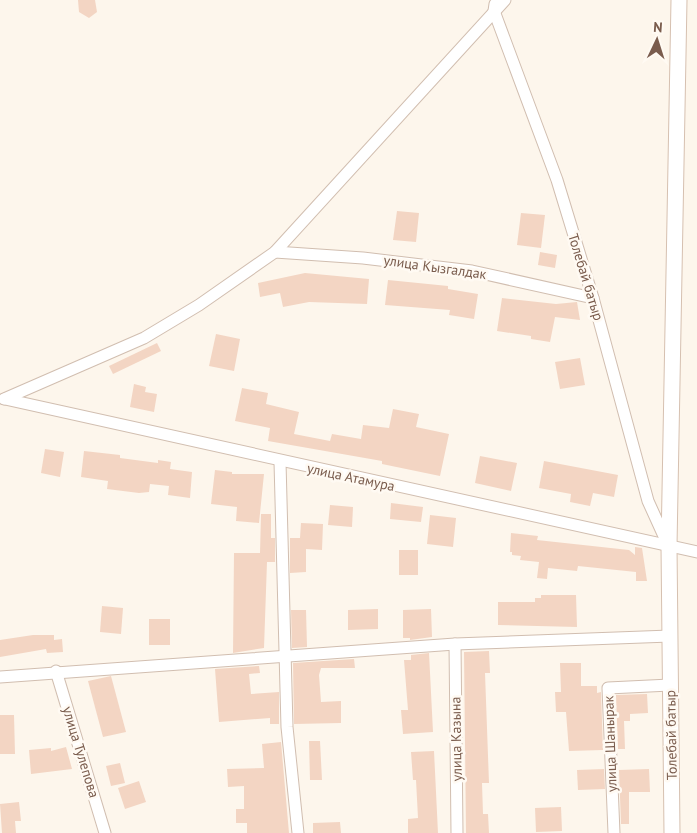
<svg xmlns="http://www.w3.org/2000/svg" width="697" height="833" viewBox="0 0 697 833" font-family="'PT Sans',sans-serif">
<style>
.building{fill:#f3d5c3}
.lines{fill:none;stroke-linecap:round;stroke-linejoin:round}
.street-casing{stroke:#d1beb0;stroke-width:13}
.secondary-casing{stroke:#d6c0b0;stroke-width:17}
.street{stroke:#fff;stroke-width:11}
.secondary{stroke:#fff;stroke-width:15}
.labels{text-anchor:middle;stroke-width:5;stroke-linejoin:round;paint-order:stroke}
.street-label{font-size:14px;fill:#7a5c4d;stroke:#fffaf3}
</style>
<rect width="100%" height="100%" fill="#fdf6ec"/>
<g class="building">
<path d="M78,0H95L97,12L89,18L79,12Z"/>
<path d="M397,211L419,213L416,242L393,240Z"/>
<path d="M521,213L545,215L541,248L517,245Z"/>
<path d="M540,252L557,255L555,268L538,265Z"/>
<path d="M305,273L369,279L367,304L309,302L283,307L280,293L260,297L258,283Z"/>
<path d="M388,280L448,286V289L478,294L474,319L449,315L450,310L385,305Z"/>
<path d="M502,298L556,304L577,302L580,320L555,317L550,342L531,339V336L497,331Z"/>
<path d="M216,334L240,339L234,371L209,366Z"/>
<path d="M157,343L161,351L113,374L109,366Z"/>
<path d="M580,358L585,385L560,389L555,362Z"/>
<path d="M134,384L146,387L145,392L157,394L154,412L130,407Z"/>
<path d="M242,388L268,393L266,404L299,412L294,434L330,441L332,434L361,439L363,425L389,428L393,409L419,414L416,427L449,434L440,476L382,464V461L268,441L270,428L235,421Z"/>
<path d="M45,449L64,452L60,477L41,473Z"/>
<path d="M84,451L120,455V458L158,463V460L171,462L170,469L192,472L190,498L168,495L169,486L150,484L149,492L139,493L107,489L108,481L81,477Z"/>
<path d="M480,456L517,463L511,491L475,483Z"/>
<path d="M544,461L618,475L614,497L593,493L590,506L570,502L571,494L539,488Z"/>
<path d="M215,470L232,472V474H264L259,523L236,521L237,507L211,504Z"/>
<path d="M391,503L423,507L421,522L390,519Z"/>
<path d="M330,505L353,507L352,527L328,525Z"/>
<path d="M261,514H271V538H275V562H267L264,648L233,653L234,553H260Z"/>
<path d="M430,515L456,518L453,547L427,544Z"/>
<path d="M301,523L323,524L322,550L306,549V572L290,573V538H300Z"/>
<path d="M511,533L538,536L537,540L629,550L635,555V547L642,548L647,581H636V572L578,566L577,571L548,568L547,579L537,578L539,562L520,560L521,556L512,555V552H510Z"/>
<rect x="399" y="550" width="19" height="25"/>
<path d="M541,595H576L577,627L498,625V602H535V598H541Z"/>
<path d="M102,606L123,608L121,634L100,632Z"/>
<path d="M378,609V629L348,630V610Z"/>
<path d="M431,609L432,637L410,640V638H403V610Z"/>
<path d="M291,610H306L307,647L292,648Z"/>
<rect x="149" y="619" width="21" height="26"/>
<path d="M33,635H54V640L62,639L63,652L47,653L46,649L0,657V640Z"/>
<path d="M489,651L490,673H485L489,783H482L483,814H488L489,833H466L464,652Z"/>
<path d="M429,653L433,732L403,734L401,710H408L404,660H411V655Z"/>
<path d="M354,659L355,668H321L319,675L321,702L341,701V723L294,724L293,663Z"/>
<path d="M560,663H581V686H597V693L601,692L603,750L569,751L566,712H556L555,692H561Z"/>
<path d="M259,666L260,673L249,674L251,694L279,692V724H270V718L219,722L215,669Z"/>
<path d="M111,676L126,732L103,737L88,681Z"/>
<path d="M647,694L648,713L630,714V721H624L625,749H618L616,695Z"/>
<path d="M0,715H14L15,754H0Z"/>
<path d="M309,741H320L322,780H310Z"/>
<path d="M281,742L289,833H247V823H236V809H244V786L228,787L227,769L264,768L262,744Z"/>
<path d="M66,747L72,769L31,774L29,750L51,748V751Z"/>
<path d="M434,751L438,833H408V819L418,818L416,780H413L411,752Z"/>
<path d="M120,763L125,783L111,786L106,766Z"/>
<path d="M604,769L605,789L578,790L577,770Z"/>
<path d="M649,769L650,792H629V824H621L619,770Z"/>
<path d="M139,781L146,802L125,809L118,788Z"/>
<path d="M19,802L21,821H15L16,833H2L0,804Z"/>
<path d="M561,807L562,831L536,832L535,808Z"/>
<path d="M340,822L341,833H313V823Z"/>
</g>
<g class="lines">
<g class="street-casing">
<g id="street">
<path d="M495,4L494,11L557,180L593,298L648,501L668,545"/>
<path d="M275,252L363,258L472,271L593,298"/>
<path d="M4,399L144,338L199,305L275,252L505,0"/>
<path d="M5,399L697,552"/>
<path d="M280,462L287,727L298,833"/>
<path d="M455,644L457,833"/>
<path d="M56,671L105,833"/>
<path d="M0,677L455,644L670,636"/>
<path d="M614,833L608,688L670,685"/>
</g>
</g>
<g class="secondary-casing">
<path id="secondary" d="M672,833L669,546L679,0"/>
</g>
<use href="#street" class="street"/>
<use href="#secondary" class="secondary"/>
</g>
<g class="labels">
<g class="street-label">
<text transform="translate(435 267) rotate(8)" y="5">улица Кызгалдак</text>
<text transform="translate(586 277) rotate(73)" y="5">Толебай батыр</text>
<text transform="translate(351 477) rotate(12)" y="5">улица Атамура</text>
<text transform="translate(671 735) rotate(-91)" y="5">Толебай батыр</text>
<text transform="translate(456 739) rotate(-91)" y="5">улица Казына</text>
<text transform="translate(610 744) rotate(-92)" y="5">улица Шанырак</text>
<text transform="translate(81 752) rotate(73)" y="5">улица Тулепова</text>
</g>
</g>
<g transform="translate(657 40) rotate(4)" stroke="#fffaf3" stroke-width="4" paint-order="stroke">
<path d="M0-4L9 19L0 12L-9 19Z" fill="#7a5c4d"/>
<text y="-8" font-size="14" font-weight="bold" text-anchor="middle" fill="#7a5c4d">N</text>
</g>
</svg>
